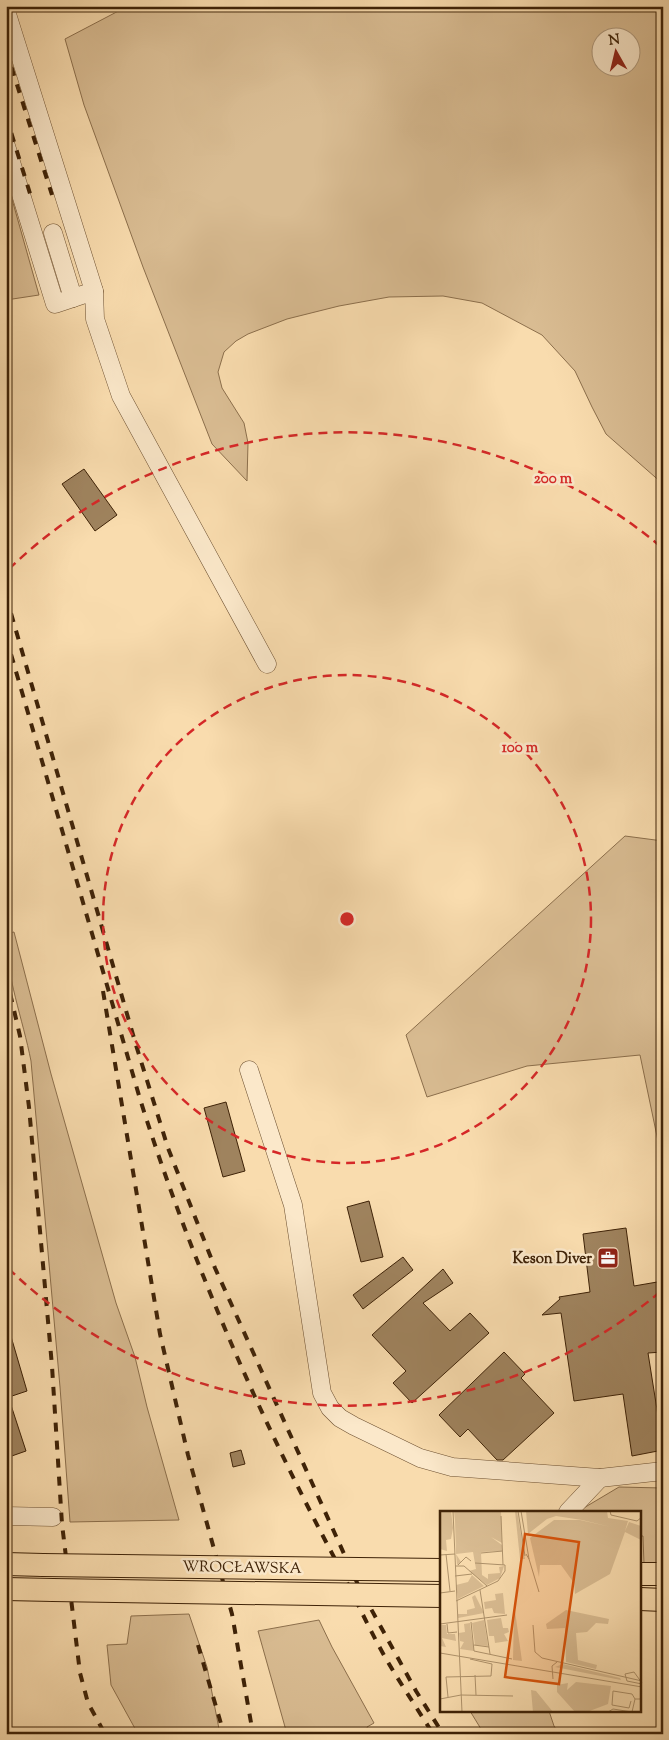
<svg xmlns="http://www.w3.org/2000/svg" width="669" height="1740" viewBox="0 0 669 1740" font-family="'Sorts Mill Goudy',serif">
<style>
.green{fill:#d9bc92;stroke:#8c6f4c;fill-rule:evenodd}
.building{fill:#9f835e;stroke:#3e2207}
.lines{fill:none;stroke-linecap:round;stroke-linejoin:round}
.minor-casing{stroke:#6d5031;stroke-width:19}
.major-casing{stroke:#3e2207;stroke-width:24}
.minor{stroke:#fbe8ca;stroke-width:18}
.major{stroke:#f9dcae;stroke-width:22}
.rail{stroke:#3e2207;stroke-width:4;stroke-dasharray:9 9;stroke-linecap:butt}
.major-bridge-casing{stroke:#3e2207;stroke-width:24;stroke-linecap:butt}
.major-bridge{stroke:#f9dcae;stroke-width:22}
.ring{fill:none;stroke:#d62828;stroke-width:2.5;stroke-dasharray:9 6}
.labels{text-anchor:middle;stroke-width:5;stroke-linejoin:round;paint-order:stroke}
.poi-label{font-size:15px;font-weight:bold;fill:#3e2207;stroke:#fbe8ca;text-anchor:end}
.street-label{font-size:15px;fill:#3e2207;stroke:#fbe8ca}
.inset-road{fill:none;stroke:#ae926b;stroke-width:1}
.view{fill:#d7540c;fill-opacity:0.15;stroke:#d7540c;stroke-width:2.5}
.inset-edge{fill:none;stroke:#3e2207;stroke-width:2.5}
.centre{fill:#d62828;stroke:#fbe8ca;stroke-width:2.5}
.ring-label{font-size:15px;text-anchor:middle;font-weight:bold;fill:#d62828;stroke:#fbe8ca;stroke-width:5;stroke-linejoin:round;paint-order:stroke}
</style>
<rect width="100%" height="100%" fill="#f9dcae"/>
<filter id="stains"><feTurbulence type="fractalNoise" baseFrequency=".004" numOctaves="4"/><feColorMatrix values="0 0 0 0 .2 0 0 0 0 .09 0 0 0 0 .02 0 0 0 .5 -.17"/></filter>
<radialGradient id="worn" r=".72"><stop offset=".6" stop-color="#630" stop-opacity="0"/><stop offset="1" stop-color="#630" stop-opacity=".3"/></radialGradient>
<g class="green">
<path d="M128,6H663V484L606,434L592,407L575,371L542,335L482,303L443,296L389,297L339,306L287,319L248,334L236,341L224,352L218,372L222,388L244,423L248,443L247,481L212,444L143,267L84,105L65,39ZM602,38H632V68H602Z"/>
<path d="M6,178L39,295L6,300Z"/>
<path d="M625,836L663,841V1165L640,1055L527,1066L427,1097L406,1035Z"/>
<path d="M14,932L51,1074L116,1303L135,1357L147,1407L179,1520L70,1522L60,1387L31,1061C23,1020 6,976 6,934Z"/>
<path d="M619,1487L663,1488V1565H644L643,1536H640V1512H583L582,1509Z"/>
<path d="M189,1614L207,1667L220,1734H138L111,1685L107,1645L127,1644L131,1616Z"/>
<path d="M319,1620L332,1647L374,1723L367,1727L369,1734H287L258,1631Z"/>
<path d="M470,1711H549L554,1726L559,1734H496L481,1729Z"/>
</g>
<g class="building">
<path d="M84,469L117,515L95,531L62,484Z"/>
<path d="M226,1102L245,1171L223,1177L204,1108Z"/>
<path d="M369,1201L383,1257L361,1262L347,1207Z"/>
<path d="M626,1228L634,1286L663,1281V1352L648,1353L658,1416H660L663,1432V1450L632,1456L623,1394L574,1401L561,1313L542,1315L560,1299L559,1297L590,1292L583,1234Z"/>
<path d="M403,1257L413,1270L363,1309L353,1295Z"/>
<path d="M443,1269L453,1283L423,1303L450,1331L470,1313L489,1333L412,1403L393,1383L406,1371L372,1335Z"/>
<path d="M10,1333L27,1391L6,1398V1334Z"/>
<path d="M504,1352L525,1374L521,1378L554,1413L503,1460H497L468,1429L460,1437L439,1415Z"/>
<path d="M6,1399H9L26,1451L6,1458Z"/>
<path d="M241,1450L245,1464L233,1467L230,1453Z"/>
</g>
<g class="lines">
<g class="minor-casing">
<g id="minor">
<path d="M6,11L94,291L73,298L53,233"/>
<path d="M6,146L55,304L73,298"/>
<path d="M94,291L95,319L121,396L267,664"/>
<path d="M249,1070L293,1205L322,1393L330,1408L340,1418L354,1426L420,1458L452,1467L600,1478L663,1471"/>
<path d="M568,1512L600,1478"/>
<path d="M6,1516L53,1517"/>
</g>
</g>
<g class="major-casing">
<g id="major">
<path d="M6,1564L43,1565"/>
<path d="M640,1574H663"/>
<path d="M6,1589L53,1590"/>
<path d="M640,1599L663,1600"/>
</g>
</g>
<use href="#minor" class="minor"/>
<use href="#major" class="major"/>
<g class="rail">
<path d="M6,50L52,195"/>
<path d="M6,116L32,200"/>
<path d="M6,596L136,1045L168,1148L215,1268L359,1587L416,1691L443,1734"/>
<path d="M6,637L140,1099C190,1258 257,1412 335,1559C352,1591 367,1625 385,1657C400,1683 417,1708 433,1734"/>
<path d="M6,976L20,1036L29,1107L52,1366L62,1524L80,1673L88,1703L105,1734"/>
<path d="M103,991L160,1334L188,1455L232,1614L253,1734"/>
<path d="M198,1645L224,1734"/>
</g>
<g class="major-bridge-casing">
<g id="major-bridge">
<path d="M43,1565L442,1570"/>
<path d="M53,1590L442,1596"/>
</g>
</g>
<use href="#major-bridge" class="major-bridge"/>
</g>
<g class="ring">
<circle cx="347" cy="919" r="244"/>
<path d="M660 1292A487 487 0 0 1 9 1269M9 569A487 487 0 0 1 660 546"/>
</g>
<defs>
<g id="office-square" transform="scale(1.125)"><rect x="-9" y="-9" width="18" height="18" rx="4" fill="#8f2418" stroke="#fbe8ca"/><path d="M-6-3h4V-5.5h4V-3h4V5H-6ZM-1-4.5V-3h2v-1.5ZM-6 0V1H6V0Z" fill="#fff"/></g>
</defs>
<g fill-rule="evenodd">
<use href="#office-square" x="608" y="1258"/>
</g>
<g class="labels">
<g class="poi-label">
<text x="592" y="1263">Keson Diver</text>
</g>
<g class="street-label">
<text transform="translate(242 1567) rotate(1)" y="5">WROCŁAWSKA</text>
</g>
</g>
<g transform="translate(440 1511)">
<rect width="201" height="201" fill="#f9dcae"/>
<path d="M0,0H11L13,17L11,28L6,29L7,40L0,38ZM14,0H61L62,32L51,26L62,34V40L41,41L42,64L48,68V63L60,62L59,56L64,55L60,67L47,74L29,60L36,58L33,41L16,43L21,51L17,54L16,42L15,9ZM75,0H77L85,48H80ZM86,0H167L168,7L188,10L185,20L189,11L201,15V29L185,21L170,63L135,83L134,72L121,54H100L99,66L90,27L114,9H140L171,16L142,9L116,5L107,8L88,23ZM32,64L44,75L18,88L16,74L28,71ZM63,82L65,103L54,102L52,97L45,98L44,91L56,89L55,83ZM35,84L44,102L18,107V103H27V99L35,97L32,86ZM126,99L169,108L168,113L156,112L147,121L136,122L138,149L157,154L156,158L126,151L125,117L107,118L106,113ZM74,100H75L82,150L73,149ZM61,107L63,117H68L69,121L64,123L68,130L55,132L54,125H49L47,109ZM44,109L48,135L35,134L32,112ZM30,112V113L34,140L20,138L24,131L20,130L19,122L25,121L24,113ZM1,114H6L7,123H15L16,130L2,127L6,136L0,135ZM123,153L180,167L181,169L115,156ZM136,171L171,175L168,193L147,201H135L117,181V174L128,172L127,179ZM91,179L96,180L113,201H93Z" fill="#d9bc92"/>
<path class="inset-road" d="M13,0L22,201M78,0L85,45M81,0L89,48L86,43M170,0L171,4L197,10L202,6M61,5L63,54M41,42L63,40M6,43L10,80M0,44L15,43M89,48L99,81M18,54L26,46L31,50M15,55H24L47,75M15,65L32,63M40,79L50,143M0,82L15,80M16,90L58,70L65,60V54L35,52M31,111L34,140L72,148M0,113L67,104M7,113L8,122L17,121M93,114L95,141L102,147L202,170M34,134L49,136M0,142L202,176M35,164L36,184M113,168L112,155L117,151M202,172L194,161L185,163L187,170L202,173M8,186L6,166L51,165L52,153L30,148M0,188L21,184L73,185M191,190L189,197L172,194L173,180L192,183L195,188M168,201L173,198L192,201M192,201L195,188H202"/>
<path class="view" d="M85,23L139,31L119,173L65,166Z"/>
<rect width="201" height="201" class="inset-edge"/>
</g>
<circle cx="347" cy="919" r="8" class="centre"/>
<g class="ring-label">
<text x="553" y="483">200 m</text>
<text x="520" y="752">100 m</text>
</g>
<rect width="669" height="1740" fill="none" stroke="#f9dcae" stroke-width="25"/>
<rect x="8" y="8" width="654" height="1725" fill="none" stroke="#3e2207" stroke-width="2.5"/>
<rect x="12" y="12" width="644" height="1715" fill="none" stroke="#3e2207"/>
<g transform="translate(616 52) rotate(352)"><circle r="24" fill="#fbe8ca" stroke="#af997c"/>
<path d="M0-4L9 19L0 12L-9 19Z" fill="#8f2418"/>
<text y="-8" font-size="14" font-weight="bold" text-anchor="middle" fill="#3e2207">N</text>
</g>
<rect width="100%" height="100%" filter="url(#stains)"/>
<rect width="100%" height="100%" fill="url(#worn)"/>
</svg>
